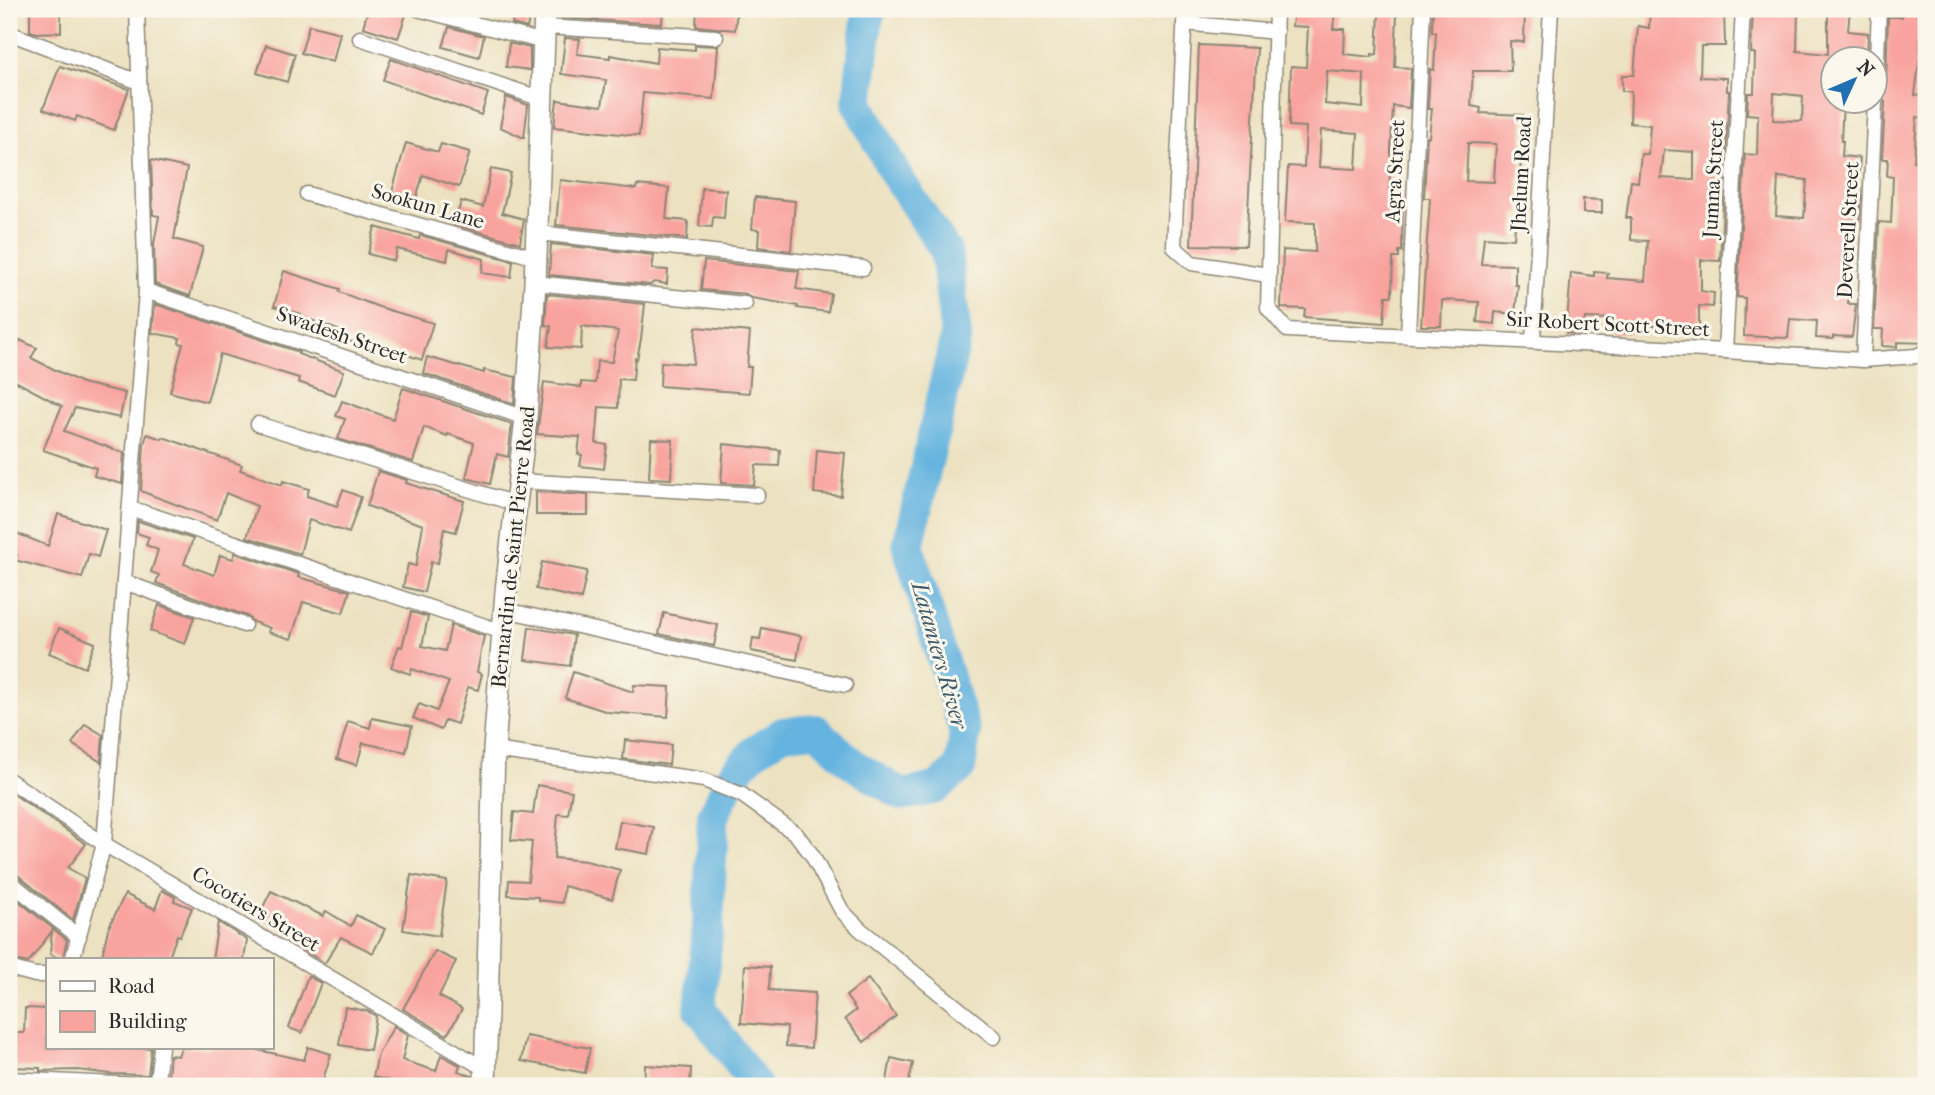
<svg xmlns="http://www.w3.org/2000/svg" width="1935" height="1095" viewBox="0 0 1935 1095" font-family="'IM FELL French Canon',serif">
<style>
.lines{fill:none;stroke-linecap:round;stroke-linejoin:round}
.river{stroke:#65b4df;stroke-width:32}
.building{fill:#f9a39f;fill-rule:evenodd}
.minor-casing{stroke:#8c8676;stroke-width:17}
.secondary-casing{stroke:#8c8676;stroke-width:24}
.minor{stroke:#fff;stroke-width:14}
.secondary{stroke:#fff;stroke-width:21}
.labels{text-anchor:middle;stroke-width:6;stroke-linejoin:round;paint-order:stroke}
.street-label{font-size:21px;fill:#2b2b2b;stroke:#fbf7ec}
.water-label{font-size:23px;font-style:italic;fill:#3f5b6a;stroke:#fbf7ec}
</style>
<rect width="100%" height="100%" fill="#fbf7ec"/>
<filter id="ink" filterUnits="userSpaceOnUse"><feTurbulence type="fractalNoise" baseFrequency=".0143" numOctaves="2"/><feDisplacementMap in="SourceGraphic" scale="14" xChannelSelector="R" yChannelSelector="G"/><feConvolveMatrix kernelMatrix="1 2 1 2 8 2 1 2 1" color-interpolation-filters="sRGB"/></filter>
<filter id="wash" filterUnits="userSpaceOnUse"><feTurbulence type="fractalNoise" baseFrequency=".00686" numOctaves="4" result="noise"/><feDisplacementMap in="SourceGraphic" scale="28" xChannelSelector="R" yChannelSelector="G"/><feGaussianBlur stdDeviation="1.57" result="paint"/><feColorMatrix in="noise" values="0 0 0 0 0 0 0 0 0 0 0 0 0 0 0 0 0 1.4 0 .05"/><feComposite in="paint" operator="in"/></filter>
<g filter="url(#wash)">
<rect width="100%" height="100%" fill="#ece2c1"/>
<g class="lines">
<path class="river" d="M756,1086L700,1009L708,925L713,816L733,775L755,751L783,733L816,730L854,765L902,795L936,788L960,768L965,733L908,546L956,336L946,251L895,174L858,104L867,20L871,9"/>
</g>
<g id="blocks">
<g class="building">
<path d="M30,9H61V32L37,33L30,31Z"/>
<path d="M368,9H408L398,38L363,27Z"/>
<path d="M514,9H532L531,19H529L527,28L512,24Z"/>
<path d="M558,9H663L662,24L558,18Z"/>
<path d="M697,9L737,10L735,30L696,26Z"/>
<path d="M1294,9L1335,11L1333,29H1345L1344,54L1372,57V54L1377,55L1379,13H1397L1395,67L1411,68L1409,108L1393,106L1389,194H1403L1402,251H1399V258H1393L1392,296H1386L1384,323L1304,317L1305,309L1281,308L1283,250L1315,252V223L1285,222L1288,166L1304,167L1306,127L1289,126L1291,66L1306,67L1308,27L1292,26ZM1327,71L1364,74L1363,108L1325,104ZM1321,130L1358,133L1356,169L1319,167Z"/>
<path d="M1433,9H1525L1524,42L1510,41L1511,71H1473L1471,106L1481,108L1480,113L1523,115L1520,177H1518L1520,213L1516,214L1514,239L1484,237L1481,264L1515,265V285H1518L1515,314L1495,312L1494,324L1477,322L1479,302L1442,300L1441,326H1421L1430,198H1424L1427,137H1429L1432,109H1428L1430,69L1434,70L1436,32H1432ZM1468,143L1496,144L1494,182L1466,181Z"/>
<path d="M1650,9H1724L1725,46H1701L1700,77L1727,78V91H1729L1720,261L1701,260V291L1714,293L1713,307L1699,306V328L1632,325V333H1612V319L1585,318L1583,334L1566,333L1571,273L1594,276V272L1608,273L1607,278L1645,281L1648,241L1631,240V218H1626L1631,181L1638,182L1641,154H1648L1650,125L1630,123L1631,91H1622V75H1634L1638,26L1649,28ZM1664,150L1694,152V180L1661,178Z"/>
<path d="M1753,9H1777V12L1798,13L1797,51L1828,54V9H1850L1848,31L1868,33L1867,60H1833V102H1843L1841,141H1843L1842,156L1860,158L1857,194H1861L1859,221L1848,220L1845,266H1850L1848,304H1856L1852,337L1833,336V339L1816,338L1817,321L1790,319L1788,338L1744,336L1745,298L1737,297L1745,154L1757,155L1758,115L1747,114L1748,93H1754L1755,53H1751ZM1774,93L1803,96L1802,121L1773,120ZM1778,177L1807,180L1804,218L1776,216Z"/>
<path d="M1902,9H1918V17H1921L1920,55L1915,95L1926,96V118L1917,117L1914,161L1926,162V343L1897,342V347L1882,346L1883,329H1874L1879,222L1891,223L1893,177L1887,176L1888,159H1882L1885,102L1881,95L1886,81L1888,17H1902Z"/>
<path d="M309,25L340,33L333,62L301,53Z"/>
<path d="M449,27L484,36L479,57L443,47Z"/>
<path d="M565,38L580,39L577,54L610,58V55L656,63L657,47L695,50V45L718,46L714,99L643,93L639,136L554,127L557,100L602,106L606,80L561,74Z"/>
<path d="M509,43L530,48V70L506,67Z"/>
<path d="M266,45L295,54L287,82L257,73Z"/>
<path d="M1199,45L1257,48L1246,246L1191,245Z"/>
<path d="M391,59L488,93L481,115L383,80Z"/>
<path d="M60,66L129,89L114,130L77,116L75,121L43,109Z"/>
<path d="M506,97L528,105L524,138L500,127Z"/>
<path d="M406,143L438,152L441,144L470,152L459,187L423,175L416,199L392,192Z"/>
<path d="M151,160L187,168L174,239L203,247L190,296L155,284L154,244L159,216L153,215Z"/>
<path d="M491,169L511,173L502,213L524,219L520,243L455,225L461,201L483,207Z"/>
<path d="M560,180L636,189L637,185L669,188L666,219L688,221L687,239L556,225Z"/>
<path d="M702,188L726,190L724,218L713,217L712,227L699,226Z"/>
<path d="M755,197L795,201L791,251L758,247L759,230L752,229Z"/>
<path d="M1583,199L1602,200V213H1583Z"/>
<path d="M375,227L419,239L420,235L513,261L511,277L482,273L484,259L449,249L447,261L397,249L394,261L368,254Z"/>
<path d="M551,244L654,255L652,269L668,270L667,284L654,282L650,285L549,275Z"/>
<path d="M704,261L799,271L796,289L831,294L828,312L797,308L798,306L752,298L746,294L701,290Z"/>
<path d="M284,271L340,289L339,292L379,307L433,323L422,360L360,339L358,344L338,337L341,331L300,316L301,314L274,306Z"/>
<path d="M547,294L645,304L641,339L637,359L635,358L633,380L619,379L618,408L599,407L596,443L607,445L604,469L580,466L582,455L578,454L580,437L537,434L544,382L581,387V382L595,383L597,361L612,362L618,331L582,326L581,349L548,347L551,326L545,325Z"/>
<path d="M155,304L299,352L298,354L344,371L335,395L298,382L299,378L220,354L207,402L170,392L183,344L179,343L180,338L152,333Z"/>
<path d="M696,327L750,332L747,367H751L749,393L660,386L661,362L693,364Z"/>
<path d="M20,340L37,348L31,358L82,383L125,393L120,418L75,408L64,431L124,453L122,484L94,476L96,468L43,450L62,406L9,378V349L14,351Z"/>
<path d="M427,357L484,373V370L516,377L514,404L423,373Z"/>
<path d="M403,388L512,424L508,457L497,454L490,484L466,478L474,443L448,434L447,436L424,427L413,462L338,439L345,419L336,416L342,401L393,419Z"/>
<path d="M147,434L162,439L163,437L242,465L240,470L282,485L283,481L309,489L307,496L337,506L343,490L361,497L349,533L309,520L300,554L247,537L257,506L226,493L217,520L143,492L141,490L144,444Z"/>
<path d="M651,439L673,440L671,479L649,478Z"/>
<path d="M724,444L780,450L779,466L756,465L754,485L721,483Z"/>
<path d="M817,450L845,453L841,496L814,493Z"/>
<path d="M378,471L407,480L406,483L464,501L456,532L444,529L438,563L431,562L424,592L403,587L408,564L416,566L423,525L367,506Z"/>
<path d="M536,492L588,495V515H536Z"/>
<path d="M58,514L106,530L98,557L89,554L82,578L15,560L17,555L9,551V530L48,546Z"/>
<path d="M138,521L193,539L184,564L214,575L220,555L233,559L235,553L299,574L298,577L350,591L343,613L303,602L291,639L268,632L270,628L253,622L247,616L156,583L159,575L151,572L158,550L146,545L149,537L137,533Z"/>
<path d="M542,562L587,571L581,599L536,589Z"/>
<path d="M159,605L194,617L185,644L150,631Z"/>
<path d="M411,612L428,617L422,646L445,651L451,625L484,636L477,672L482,674L478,690L468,687L457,724L445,720L441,730L413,718L419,704L437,711L449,682L412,669L410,674L391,667L399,646L402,647Z"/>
<path d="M664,613L718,625L714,646L659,634Z"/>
<path d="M529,627L574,635L570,666L525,660Z"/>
<path d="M59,628L95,643L85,668L49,653Z"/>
<path d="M762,628L801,636L797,660L751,651L753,638L760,639Z"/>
<path d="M573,672L633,692L634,685L670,687L668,717L608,712L565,698Z"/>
<path d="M372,718L412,726L406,752L363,743L357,765L337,759L348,721L370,728Z"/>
<path d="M85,724L103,735L101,762L72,744Z"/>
<path d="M625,740L671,745L669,765L623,759Z"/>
<path d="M537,785L572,791L568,815L558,814L554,858L586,861L620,870L612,899L564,886L562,903L538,900V897L508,895L509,880L528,881L532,842L511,840L514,812L533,814Z"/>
<path d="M9,791L86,844L68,868L85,878L73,920L15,873L9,872Z"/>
<path d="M620,821L654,827L649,854L615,848Z"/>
<path d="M411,875L447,881L439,936L403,930Z"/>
<path d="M162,890L175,897L174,901L192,908L180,936L177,935L168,960H101L108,929L125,894L155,909Z"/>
<path d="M271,891L323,916L326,911L351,926L356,915L385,929L373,953L341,937L325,963L303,950L308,942L258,917Z"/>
<path d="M9,893L67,940L62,960L50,954L52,931L28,963L9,959Z"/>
<path d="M218,922L247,940L244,960H212Z"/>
<path d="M435,951L456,961L439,996L462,1009L447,1035L403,1009Z"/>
<path d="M745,965L770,967L769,990L815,993L811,1048L786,1046L787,1027L741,1023Z"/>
<path d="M308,976L321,983L302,1033L289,1028Z"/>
<path d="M868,979L896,1016L864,1042L845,1019L856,1010L846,996Z"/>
<path d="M345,1007L367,1011L376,1016L370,1050L339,1045Z"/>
<path d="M25,1008L47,1009V1048H151L148,1075L111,1074L78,1070L40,1071V1068L9,1067V1033H24Z"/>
<path d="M394,1026L408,1035L402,1060L436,1071L441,1055L443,1056L460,1065L458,1071L472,1076V1086H413L373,1077L378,1054Z"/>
<path d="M526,1036L590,1048L585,1073L521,1061Z"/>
<path d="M308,1047L331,1054L321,1086H167L170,1055L178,1056L181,1048H259L258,1050L304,1060Z"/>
<path d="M891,1058L913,1063L908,1086H886Z"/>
<path d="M645,1065L691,1068L690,1086H644Z"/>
</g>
</g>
</g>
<g filter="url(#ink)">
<use href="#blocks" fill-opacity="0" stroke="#8c8676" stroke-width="2"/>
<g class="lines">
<g class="minor-casing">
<g id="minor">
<path d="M418,9L544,42"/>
<path d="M1185,9L1174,247L1192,263L1268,275"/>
<path d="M1276,9L1268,308L1287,330L1725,351L1863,360L1916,356L1926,352"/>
<path d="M1184,23L1276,32"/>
<path d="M545,27L716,37"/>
<path d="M9,33L139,82"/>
<path d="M360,38L542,99"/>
<path d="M1876,81L1879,9"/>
<path d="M307,194L537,258"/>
<path d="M538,233L863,268"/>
<path d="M535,283L745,304"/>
<path d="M146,291L526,418"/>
<path d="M1408,335L1423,9"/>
<path d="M1533,341L1551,9"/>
<path d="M1725,351L1743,9"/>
<path d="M1863,360L1875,102"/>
<path d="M258,424L516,504"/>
<path d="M519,481L757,495"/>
<path d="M130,508L503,632"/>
<path d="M124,582L244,625"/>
<path d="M505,610L845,685"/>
<path d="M494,750L704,780L742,795L796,834L812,855L842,911L861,930L994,1037"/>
<path d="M9,780L104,844L485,1069"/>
<path d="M9,881L79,937"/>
<path d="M72,960L104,844L146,291L137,9"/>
<path d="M9,968L35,975H47"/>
<path d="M9,1079L157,1086"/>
<path d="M156,1086L161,1048"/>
</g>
</g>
<g class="secondary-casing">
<path id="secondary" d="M485,1086L494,750L506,591L526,418L535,283L545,9"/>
</g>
<use href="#minor" class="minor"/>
<use href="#secondary" class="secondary"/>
</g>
</g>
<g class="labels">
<g class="street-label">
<text transform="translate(1395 171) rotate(-87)" y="7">Agra Street</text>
<text transform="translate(1521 174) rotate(-87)" y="7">Jhelum Road</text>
<text transform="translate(1713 179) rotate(-87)" y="7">Jumna Street</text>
<text transform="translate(428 206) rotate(16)" y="7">Sookun Lane</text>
<text transform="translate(1848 230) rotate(-87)" y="7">Deverell Street</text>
<text transform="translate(1608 324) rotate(3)" y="7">Sir Robert Scott Street</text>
<text transform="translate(342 335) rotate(19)" y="7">Swadesh Street</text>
<text transform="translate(513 547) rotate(-84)" y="7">Bernardin de Saint Pierre Road</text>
<text transform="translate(256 909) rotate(31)" y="7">Cocotiers Street</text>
</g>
<g class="water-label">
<text transform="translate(940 655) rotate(74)" y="8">Lataniers River</text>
</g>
</g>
<rect width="1935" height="1095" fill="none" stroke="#fbf7ec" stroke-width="35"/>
<rect x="46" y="958" width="228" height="91" fill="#fbf7ec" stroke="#a8a59f" stroke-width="2"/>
<rect x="60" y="981" width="35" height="10" fill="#ffffff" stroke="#a8a59f" stroke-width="2"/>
<text x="108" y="993" font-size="21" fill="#2b2b2b">Road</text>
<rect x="60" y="1011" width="35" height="21" fill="#f9a39f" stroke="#a8a59f" stroke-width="2"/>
<text x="108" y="1028" font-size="21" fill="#2b2b2b">Building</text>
<g transform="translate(1854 80) rotate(46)"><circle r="33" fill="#fbf7ec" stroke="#a8a59f" stroke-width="2"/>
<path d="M0-5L12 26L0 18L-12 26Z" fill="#1f6fb2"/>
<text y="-10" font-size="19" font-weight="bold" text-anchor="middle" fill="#2b2b2b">N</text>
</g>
</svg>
